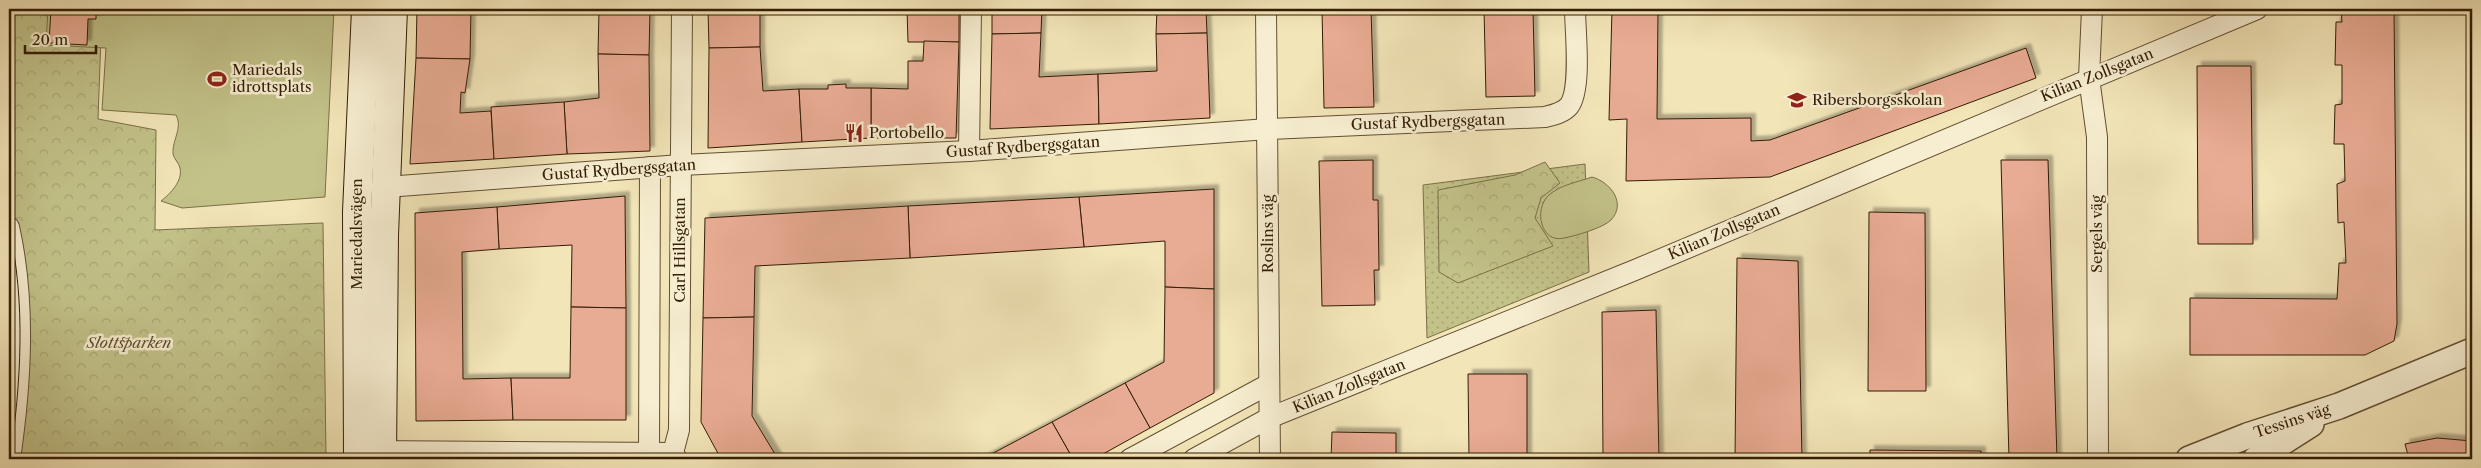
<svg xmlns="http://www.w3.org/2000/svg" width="2481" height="468" viewBox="0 0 2481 468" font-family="'Libre Caslon Text',serif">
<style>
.grass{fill:url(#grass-dots);stroke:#7a7047}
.park{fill:url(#park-crowns);stroke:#7a7047}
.pitch{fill:#c2c289;stroke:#7a7047}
.building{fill:#e8ab93;stroke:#331d05;filter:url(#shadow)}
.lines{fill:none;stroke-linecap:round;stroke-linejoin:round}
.minor-casing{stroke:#634f32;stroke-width:22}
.tertiary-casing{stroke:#634f32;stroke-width:28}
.secondary-casing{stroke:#331d05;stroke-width:30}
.minor{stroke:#f7eed1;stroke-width:20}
.tertiary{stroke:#f7eed1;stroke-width:25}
.secondary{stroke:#f7eed1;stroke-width:28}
.tram{stroke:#331d05;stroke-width:1}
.labels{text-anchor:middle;stroke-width:5;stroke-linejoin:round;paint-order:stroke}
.poi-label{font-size:15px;fill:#331d05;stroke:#f7eed1;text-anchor:start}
.street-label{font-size:15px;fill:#331d05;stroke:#f7eed1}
.park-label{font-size:15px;font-style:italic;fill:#5e4f2d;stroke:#f7eed1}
</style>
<defs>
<pattern id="grass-dots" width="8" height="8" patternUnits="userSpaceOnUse" patternTransform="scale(1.25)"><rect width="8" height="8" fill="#c2c289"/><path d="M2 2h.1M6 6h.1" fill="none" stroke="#a7a675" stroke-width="1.8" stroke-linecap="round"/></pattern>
<pattern id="park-crowns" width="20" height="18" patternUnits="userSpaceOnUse" patternTransform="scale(1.25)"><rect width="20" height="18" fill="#c2c289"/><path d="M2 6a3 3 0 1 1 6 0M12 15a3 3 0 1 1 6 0" fill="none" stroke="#a7a675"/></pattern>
<filter id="shadow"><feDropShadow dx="4.5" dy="-4.5" stdDeviation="1" flood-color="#0004"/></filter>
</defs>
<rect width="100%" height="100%" fill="#f2e5b8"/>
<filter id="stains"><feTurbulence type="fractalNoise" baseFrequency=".004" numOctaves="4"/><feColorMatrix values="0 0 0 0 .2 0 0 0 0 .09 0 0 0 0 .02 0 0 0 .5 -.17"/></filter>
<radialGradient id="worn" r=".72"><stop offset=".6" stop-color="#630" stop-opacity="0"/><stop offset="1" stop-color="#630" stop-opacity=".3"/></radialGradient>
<path class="grass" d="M1585,164L1589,272L1427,338L1423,185Z"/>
<g class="park">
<path d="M9,9H102L98,119L156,130L155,230L323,223L326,459H9Z"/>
<path d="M1545,162L1560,183L1541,198L1535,218L1553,246L1458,283L1439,272L1438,190L1515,175Z"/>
</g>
<g class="pitch">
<path d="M48,9H334L325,197L182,208L161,201C170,194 183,181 180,168C179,163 174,159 173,154C172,140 183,128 176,115L102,110L106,48L46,45Z"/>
<path d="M1592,177C1610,182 1627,203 1611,220C1603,228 1575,236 1564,238C1541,244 1533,209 1549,195C1560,185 1578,182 1592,177Z"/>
</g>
<g class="building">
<path d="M51,9H96V19H88L87,45L49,43Z"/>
<path d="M417,9H471L470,59L416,58Z"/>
<path d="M599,9H650L649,55L598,54Z"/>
<path d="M708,9H760V47L709,48Z"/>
<path d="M907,9H959V42H908Z"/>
<path d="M992,9H1042L1041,33L992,34Z"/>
<path d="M1157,9H1206L1207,33L1156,34Z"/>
<path d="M1322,9H1371L1374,107L1324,108Z"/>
<path d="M1484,9H1533L1535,96L1486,97Z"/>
<path d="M1612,9H1658L1657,119L1751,118V141L1770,140L2026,48L2036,78L1770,177L1626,181L1627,119L1609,120Z"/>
<path d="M2341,9H2394L2397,324L2394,341L2365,355H2190V298L2337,299L2339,263H2346L2344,222L2338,223L2337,184L2345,181L2344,144H2334L2335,105L2342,104V65H2335L2336,22H2342Z"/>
<path d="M1041,33L1039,77L1098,74L1099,124L990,129L992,34Z"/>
<path d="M1207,33L1210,118L1099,124L1098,74L1157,71L1156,34Z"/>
<path d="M924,41L959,42L956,138H871V88L908,89V61H923Z"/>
<path d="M760,47L763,91L799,89L802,142L708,148L709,48Z"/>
<path d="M598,54L649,55L650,151L567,154L564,102L599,98Z"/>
<path d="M416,58L470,59L465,93L461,92L460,113L491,111L494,159L410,164Z"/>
<path d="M2197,66H2251L2253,244H2198Z"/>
<path d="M846,84V88H871V138L802,142L799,89H828V85Z"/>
<path d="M564,102L567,154L494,159L491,107Z"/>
<path d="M1373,160V200H1378L1379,270H1374L1375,305L1322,306L1319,161Z"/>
<path d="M2001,160H2048L2057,459H2009Z"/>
<path d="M1214,189V289L1165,287V241L1084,247L1079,197Z"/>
<path d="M625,196L626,308L571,307L572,245L499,249L497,207Z"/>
<path d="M1079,197L1084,247L910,258L908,206Z"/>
<path d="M908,206L910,258L755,266L754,317L703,318L705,218Z"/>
<path d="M497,207L499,249L462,252L463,379L511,378L513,420L416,421L415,213Z"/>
<path d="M1869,212L1925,213L1926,391H1868Z"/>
<path d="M1737,258L1798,261L1802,459H1735Z"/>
<path d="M1165,287L1214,289V393L1150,428L1125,383L1164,362Z"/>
<path d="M571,307L626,308V420H513L511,378H570Z"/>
<path d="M1656,310L1659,459H1603L1602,312Z"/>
<path d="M754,317L752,416L778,459H721L701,422L703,318Z"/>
<path d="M1468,374H1527V459H1469Z"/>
<path d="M1125,383L1150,428L1094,459H1073L1052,422Z"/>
<path d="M1052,422L1073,459H982Z"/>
<path d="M1332,432L1396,433V459H1331Z"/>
<path d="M2437,438L2472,441L2470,459H2409L2405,444Z"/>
<path d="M1870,450L1981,451V459H1870Z"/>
</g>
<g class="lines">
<g class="minor-casing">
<g id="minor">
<path d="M1266,9L1270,459"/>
<path d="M2092,9L2089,78L2097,137L2098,459"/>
<path d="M969,151L971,9"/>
<path d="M386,187L681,165L969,151L1268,129L1545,117C1553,115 1563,113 1569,106C1582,89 1575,30 1575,9"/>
<path d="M9,227C26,303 21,383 10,459"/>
<path d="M368,451L673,453"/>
<path d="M649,453L650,167"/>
<path d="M677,459L673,453L679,430L682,9"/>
<path d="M1130,459L1269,384"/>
<path d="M1194,459L1269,418L1635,270L2257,9"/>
</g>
</g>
<g class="tertiary-casing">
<g id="tertiary">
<path d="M2189,459L2247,436L2339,406L2472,351"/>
<path d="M2256,459L2311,424"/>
</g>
</g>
<g class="secondary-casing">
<g id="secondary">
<path d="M358,459L357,212L366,9"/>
<path d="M382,459L384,235L393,9"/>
</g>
</g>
<use href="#minor" class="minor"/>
<use href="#tertiary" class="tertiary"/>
<use href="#secondary" class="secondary"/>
<path class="tram" d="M9,227C26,303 21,383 10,459"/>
</g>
<defs>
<g id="stadium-bare" transform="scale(1.5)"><path d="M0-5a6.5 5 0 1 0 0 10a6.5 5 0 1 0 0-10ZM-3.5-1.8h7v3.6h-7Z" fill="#8f2418" stroke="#f7eed1" stroke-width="2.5" paint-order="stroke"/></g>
<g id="school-bare" transform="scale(1.5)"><path d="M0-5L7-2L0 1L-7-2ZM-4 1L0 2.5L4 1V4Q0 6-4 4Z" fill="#8f2418" stroke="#f7eed1" stroke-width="2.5" paint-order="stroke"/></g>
<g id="restaurant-bare" transform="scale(1.5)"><path d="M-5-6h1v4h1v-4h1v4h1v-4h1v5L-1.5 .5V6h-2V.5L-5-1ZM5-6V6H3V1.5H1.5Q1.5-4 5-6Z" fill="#8f2418" stroke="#f7eed1" stroke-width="2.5" paint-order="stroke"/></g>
</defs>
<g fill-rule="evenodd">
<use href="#stadium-bare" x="217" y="79"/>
<use href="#school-bare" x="1797" y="100"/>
<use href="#restaurant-bare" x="854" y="133"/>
</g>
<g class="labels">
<g class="poi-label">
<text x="232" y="75">Mariedals<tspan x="232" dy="17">idrottsplats</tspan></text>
<text x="1812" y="105">Ribersborgsskolan</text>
<text x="869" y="138">Portobello</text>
</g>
<g class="street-label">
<text transform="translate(2097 75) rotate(-22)" y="5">Kilian Zollsgatan</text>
<text transform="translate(1428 122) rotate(-2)" y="5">Gustaf Rydbergsgatan</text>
<text transform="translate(1023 147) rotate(-4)" y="5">Gustaf Rydbergsgatan</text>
<text transform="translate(619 170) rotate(-4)" y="5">Gustaf Rydbergsgatan</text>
<text transform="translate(1724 232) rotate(-23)" y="5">Kilian Zollsgatan</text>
<text transform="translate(357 234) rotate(-90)" y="5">Mariedalsvägen</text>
<text transform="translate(1268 234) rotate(-90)" y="5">Roslins väg</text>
<text transform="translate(2097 234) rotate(-90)" y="5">Sergels väg</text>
<text transform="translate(680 250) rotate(-90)" y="5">Carl Hillsgatan</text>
<text transform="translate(1349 386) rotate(-22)" y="5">Kilian Zollsgatan</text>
<text transform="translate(2292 421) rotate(-18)" y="5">Tessins väg</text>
</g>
<g class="park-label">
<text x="129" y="348">Slottsparken</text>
</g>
</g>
<rect width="2481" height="468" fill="none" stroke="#f2e5b8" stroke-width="30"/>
<rect x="10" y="10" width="2461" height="448" fill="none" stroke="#331d05" stroke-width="2.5"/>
<rect x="15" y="15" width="2451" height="438" fill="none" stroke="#331d05"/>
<path d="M25 45v8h71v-8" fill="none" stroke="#331d05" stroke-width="2.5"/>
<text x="32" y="45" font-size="15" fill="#331d05" stroke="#f7eed1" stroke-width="4" paint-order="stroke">20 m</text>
<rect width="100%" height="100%" filter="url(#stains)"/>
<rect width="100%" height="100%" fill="url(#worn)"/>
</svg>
